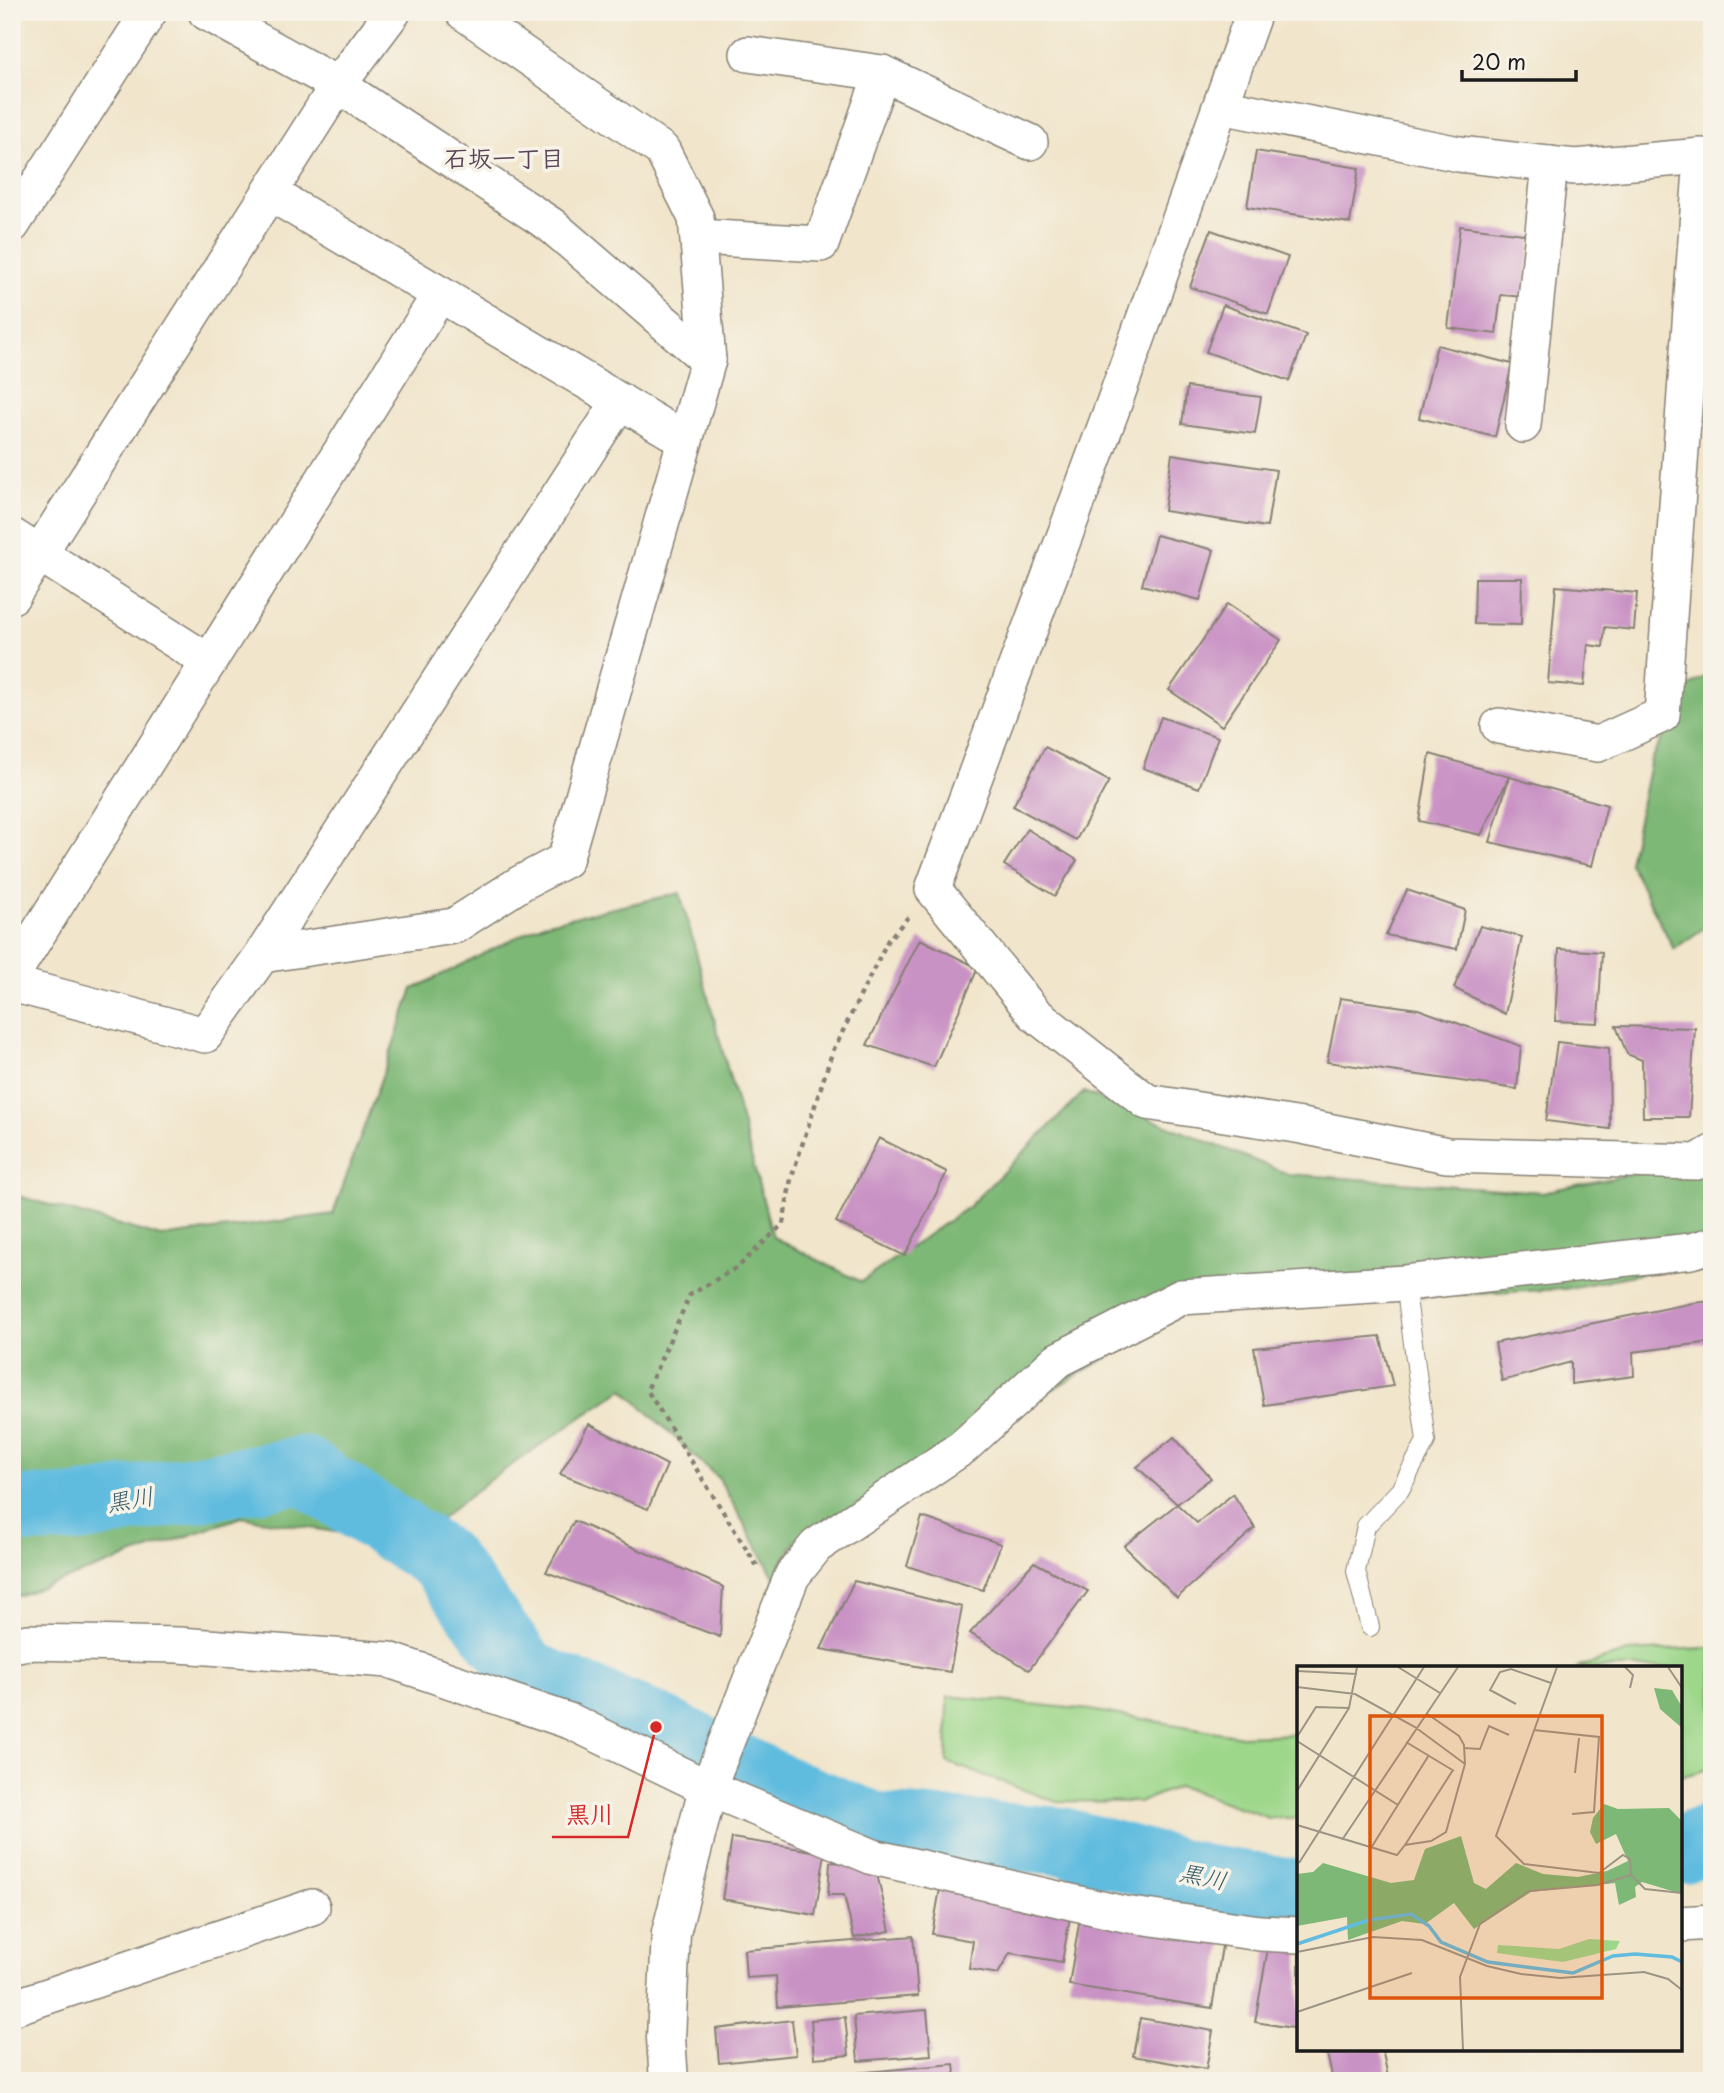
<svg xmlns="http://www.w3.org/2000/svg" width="1724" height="2093" viewBox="0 0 1724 2093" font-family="'Playpen Sans','Klee One',sans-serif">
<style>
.green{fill:#9dd78a;stroke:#5c7a53;stroke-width:2}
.forest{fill:#7eb876;stroke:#4d6a49;stroke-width:2}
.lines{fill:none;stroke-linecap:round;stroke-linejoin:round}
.river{stroke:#61bcdf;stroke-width:68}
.building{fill:#c992c4}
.service-casing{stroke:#868074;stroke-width:20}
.minor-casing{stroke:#868074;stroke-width:38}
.tertiary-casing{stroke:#868074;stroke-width:41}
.path{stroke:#868074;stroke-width:4.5;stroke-dasharray:5 5;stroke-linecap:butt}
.service{stroke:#fff;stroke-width:18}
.minor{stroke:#fff;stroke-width:35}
.tertiary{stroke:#fff;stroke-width:38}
.labels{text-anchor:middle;stroke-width:7;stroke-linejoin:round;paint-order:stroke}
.neighbourhood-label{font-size:24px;font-weight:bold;fill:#594557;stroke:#f7f3e8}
.water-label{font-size:24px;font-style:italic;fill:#385c6a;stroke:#f7f3e8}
.inset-river{fill:none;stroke:#61bcdf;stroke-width:3.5}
.inset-road{fill:none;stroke:#9c9585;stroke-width:2}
.view{fill:#de560d;fill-opacity:0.15;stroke:#de560d;stroke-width:3.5}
.inset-edge{fill:none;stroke:#1c1c1c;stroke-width:3.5}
.leader{fill:none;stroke:#d62828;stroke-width:2.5}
.callout-dot{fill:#d62828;stroke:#f7f3e8;stroke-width:2.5}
.callout-label{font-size:24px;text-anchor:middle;font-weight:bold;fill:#d62828;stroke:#f7f3e8;stroke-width:7;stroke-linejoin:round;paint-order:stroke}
</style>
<rect width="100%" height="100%" fill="#f7f3e8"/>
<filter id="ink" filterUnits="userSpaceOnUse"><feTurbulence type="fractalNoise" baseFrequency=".0143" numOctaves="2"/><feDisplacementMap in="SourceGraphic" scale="14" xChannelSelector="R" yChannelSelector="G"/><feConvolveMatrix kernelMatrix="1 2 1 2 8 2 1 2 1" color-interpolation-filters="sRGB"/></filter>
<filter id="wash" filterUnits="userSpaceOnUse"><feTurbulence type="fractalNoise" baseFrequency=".00686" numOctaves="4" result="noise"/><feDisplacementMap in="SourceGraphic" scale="28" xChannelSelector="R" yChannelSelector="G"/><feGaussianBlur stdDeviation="1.57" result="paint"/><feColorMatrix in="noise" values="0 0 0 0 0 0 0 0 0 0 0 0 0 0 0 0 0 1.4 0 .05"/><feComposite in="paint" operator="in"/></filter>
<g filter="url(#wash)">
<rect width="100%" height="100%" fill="#f1e5cb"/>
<g class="green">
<path d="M1707,1648L1712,1649V1768L1680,1777V1668H1576L1628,1652Z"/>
<path d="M948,1696L1090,1710L1241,1736L1299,1734V1818H1269L1179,1786L1140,1802L1054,1801L947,1762Z"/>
</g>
<g class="forest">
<path d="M1712,672V922L1674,949L1629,862L1651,759L1690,686Z"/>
<path d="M680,893L773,1237L861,1282L969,1206L1084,1092L1288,1174L1542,1192L1712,1158V1259L1565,1289L1369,1300L1198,1304L795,1541L774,1577L719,1479L623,1389L488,1481L410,1544L241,1517L12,1598V1194L161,1237L333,1214L413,989L543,924Z"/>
</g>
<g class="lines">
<g class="river">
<path d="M12,1510L78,1509L303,1470L440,1559L527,1674L656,1727L784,1790L877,1827L1062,1841L1201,1878L1299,1893"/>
<path d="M1680,1850L1712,1837"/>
</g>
</g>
<g id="blocks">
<g class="building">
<path d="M1256,151L1359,168L1350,223L1247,207Z"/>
<path d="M1460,226L1532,235L1525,297L1501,295L1496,334L1448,328Z"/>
<path d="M1211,230L1288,257L1268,314L1190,287Z"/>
<path d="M1223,305L1306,335L1289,381L1206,352Z"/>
<path d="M1437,345L1512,364L1495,437L1419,418Z"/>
<path d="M1187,387L1261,397L1255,434L1182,424Z"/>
<path d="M1172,454L1276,470L1267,527L1164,511Z"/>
<path d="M1156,535L1214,550L1200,600L1142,585Z"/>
<path d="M1475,578H1522L1521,625L1474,624Z"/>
<path d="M1556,586L1637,593L1634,630L1605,627L1603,647L1588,645L1584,686L1548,683Z"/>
<path d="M1227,604L1281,640L1222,726L1169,690Z"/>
<path d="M1161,717L1218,737L1199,788L1143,768Z"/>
<path d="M1045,747L1109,781L1076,840L1013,806Z"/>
<path d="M1430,754L1607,805L1592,866L1490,842L1509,777L1481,835L1419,821Z"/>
<path d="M1027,829L1077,860L1055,896L1004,865Z"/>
<path d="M1407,890L1465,910L1457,949L1386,935Z"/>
<path d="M1480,926L1522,937L1505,1014L1454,988Z"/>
<path d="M920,939L978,968L934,1067L867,1045Z"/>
<path d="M1559,949L1602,952L1598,1023L1555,1021Z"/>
<path d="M1340,998L1418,1009L1521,1046L1517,1089L1327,1062Z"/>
<path d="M1616,1026L1695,1028L1689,1117H1643L1642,1060L1627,1054Z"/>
<path d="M1557,1042L1609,1048L1610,1129L1546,1121Z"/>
<path d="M879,1138L947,1172L905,1256L836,1222Z"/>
<path d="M1712,1301V1342L1633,1352L1634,1376L1571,1384V1362L1502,1381L1495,1343L1693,1303Z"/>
<path d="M1380,1336L1393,1386L1264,1405L1254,1348Z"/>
<path d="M589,1424L667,1465L648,1509L560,1474Z"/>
<path d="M1174,1437L1211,1478L1177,1504L1137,1467Z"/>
<path d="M1233,1494L1255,1528L1177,1598L1124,1546L1177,1504L1197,1523Z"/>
<path d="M922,1517L1001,1544L983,1590L907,1566Z"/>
<path d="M574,1521L723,1587L720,1637L546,1572Z"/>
<path d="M1034,1562L1088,1591L1029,1670L970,1633Z"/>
<path d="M854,1581L962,1607L950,1672L821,1649Z"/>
<path d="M732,1838L825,1853L815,1915L722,1899Z"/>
<path d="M830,1862L875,1865L890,1931L854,1938L844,1895H828Z"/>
<path d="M941,1883L1072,1906L1062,1962L1010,1953L998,1974L969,1969L973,1941L932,1934Z"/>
<path d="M1081,1911L1224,1934L1212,2008L1069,1985Z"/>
<path d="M913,1936L918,1996L778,2007L776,1976L746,1978L744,1950Z"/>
<path d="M1268,1948L1299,1953V2029L1255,2022Z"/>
<path d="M927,2010L931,2055L858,2061L854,2016Z"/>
<path d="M845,2017L849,2055L814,2058L811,2020Z"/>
<path d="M1140,2018L1213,2031L1206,2069L1133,2056Z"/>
<path d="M792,2020L796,2055L719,2063L716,2029Z"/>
<path d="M1326,2049H1382L1389,2081H1333Z"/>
<path d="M954,2064L956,2081H835L834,2075Z"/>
</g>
</g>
</g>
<g filter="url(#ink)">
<use href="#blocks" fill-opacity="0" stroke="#868074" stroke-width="2"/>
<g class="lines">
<g class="service-casing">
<path id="service" d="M1370,1627L1356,1571L1366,1526L1400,1490L1426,1441L1405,1283"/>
</g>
<g class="minor-casing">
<g id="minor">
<path d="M206,12L338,85L551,225L708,360"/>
<path d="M1254,12L1113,406L933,889L1035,1014L1147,1102L1302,1126L1447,1155L1697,1162L1712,1153"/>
<path d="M748,54L882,73"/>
<path d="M1221,106L1459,154L1575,167L1702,156L1662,715L1598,744L1499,726"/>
<path d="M270,193L685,440"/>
<path d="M12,225L149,12"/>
<path d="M698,237L821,244L882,73L1030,142"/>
<path d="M1523,425L1550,164"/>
<path d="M12,536L209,662"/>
<path d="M12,596L338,85L393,12"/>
<path d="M262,955L620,401"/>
<path d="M12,975L440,294"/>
<path d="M12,984L205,1035L262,955L454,926L521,883L565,860L708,360L696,218L662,150L463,12"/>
<path d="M12,1645L28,1642L179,1645L389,1660L572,1722L708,1788L873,1857L1124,1914L1260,1933L1299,1935"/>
<path d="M708,1788L792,1576L816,1546L963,1447L1058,1360L1181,1297L1405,1283L1691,1251L1712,1245"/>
<path d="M1680,1924L1712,1922"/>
<path d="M12,2008L312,1907"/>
</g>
</g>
<g class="tertiary-casing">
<path id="tertiary" d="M669,2081L666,2038L671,1933L708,1788"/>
</g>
<path class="path" d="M757,1566L647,1390L690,1295L739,1266L783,1224L791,1179L832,1053L888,940L909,916"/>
<use href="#service" class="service"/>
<use href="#minor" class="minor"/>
<use href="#tertiary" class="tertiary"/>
</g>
</g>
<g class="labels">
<g class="neighbourhood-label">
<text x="504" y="167">石坂一丁目</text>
</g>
<g class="water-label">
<text transform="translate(130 1500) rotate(-10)" y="8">黒川</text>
<text transform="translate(1203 1877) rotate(12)" y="8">黒川</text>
</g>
</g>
<g transform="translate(1297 1666)">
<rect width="385" height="385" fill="#f1e5cb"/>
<path d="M292,273L323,275L319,283L266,296L200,287L201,279L262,283Z" fill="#9dd78a"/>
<path d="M357,22L375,24L385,41V62L363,43ZM307,138L321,143L372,142L385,155V228L345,216L338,221L339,231L322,239L318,217L234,226L177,263L157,237L128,258L105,255L51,274L50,251L0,260V208L16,206L26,197L94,217L117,214L128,183L164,170L177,217L189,223L219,197L246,208L281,211L310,205L331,195L319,168L299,178L293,166L296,152Z" fill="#7eb876"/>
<path class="inset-river" d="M0,278L72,254L114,248L132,260L144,276L191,296L276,307L316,290L338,288L375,291L385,296"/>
<path class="inset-road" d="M101,1L143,27M260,1L199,170L227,198L302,207L326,189L333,193L334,209M328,1L336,9L333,22M371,1L385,22M0,5L60,8M0,21L58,28L118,61L168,98M219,38L193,24L203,6L214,3L254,17M237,64L302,71L297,146L275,148M0,71L19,41L52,42L60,1M0,75L101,139M109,76L157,105M167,82L183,83L192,60L212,69M278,107L282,72M0,125L52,42M0,159L100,189L108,179L134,175L149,166L168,98L167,79L162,70L129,47M45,174L161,1M108,179L156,104M74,182L132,89M2,197L127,1M334,209L348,223L385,227M0,286L76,271L125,274L190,300L224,308L263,312L347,306L371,313L385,324M0,346L115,307M166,384L163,311L183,258L232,225L301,219L334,209"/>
<path class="view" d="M73,50H305V332H73Z"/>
<rect width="385" height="385" class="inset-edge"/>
</g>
<path class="leader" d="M656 1727L628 1837H552"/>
<circle class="callout-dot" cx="656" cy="1727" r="7"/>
<g class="callout-label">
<text x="590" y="1823">黒川</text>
</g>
<rect width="1724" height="2093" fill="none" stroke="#f7f3e8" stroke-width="42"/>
<path d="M1462 70v10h114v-10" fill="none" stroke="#1c1c1c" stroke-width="3.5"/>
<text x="1472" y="70" font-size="21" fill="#1c1c1c" stroke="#f7f3e8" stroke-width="5" paint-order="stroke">20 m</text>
</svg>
